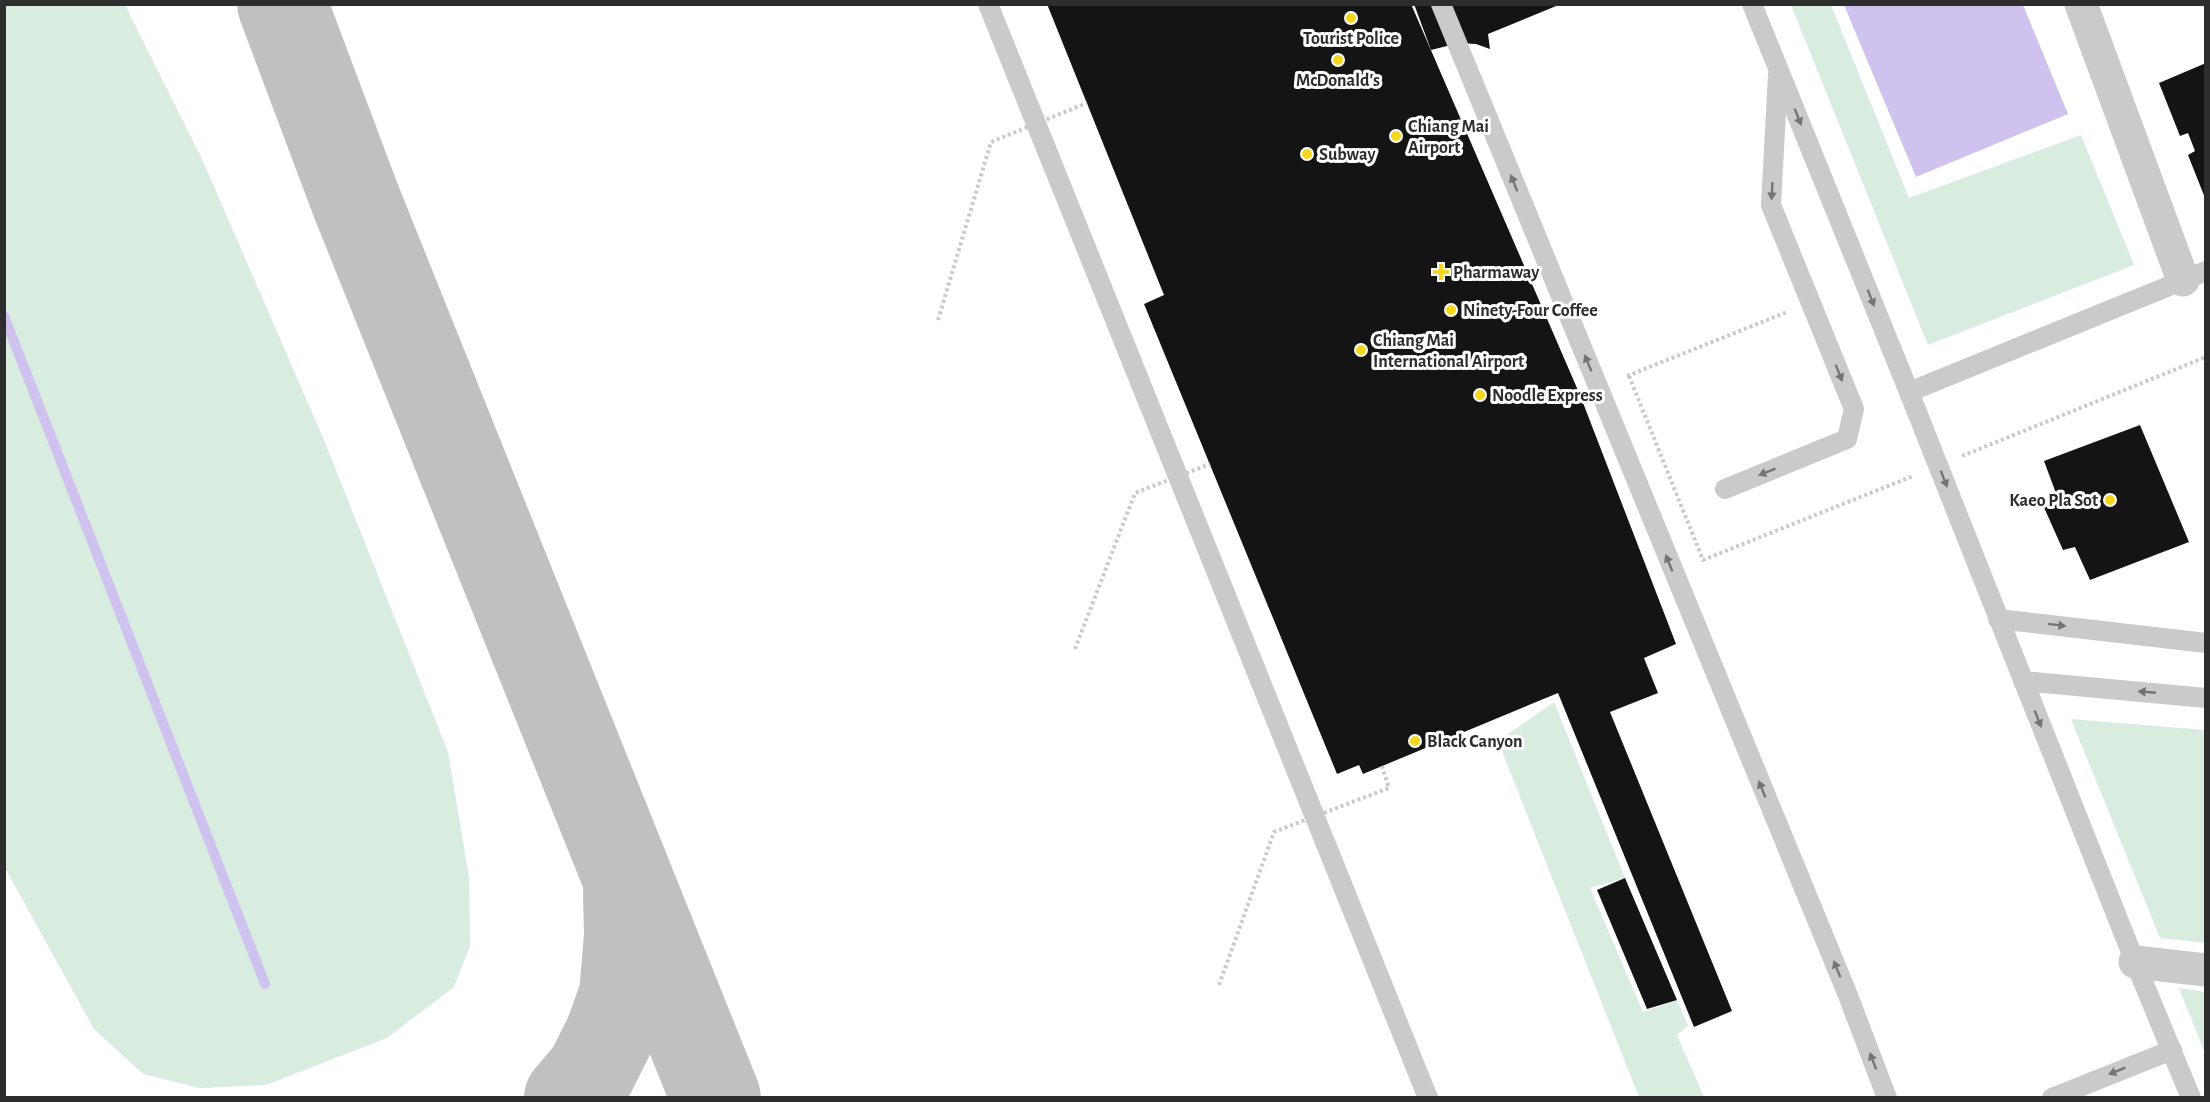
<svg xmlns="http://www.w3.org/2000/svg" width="2210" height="1102" viewBox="0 0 2210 1102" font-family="'Alegreya Sans',sans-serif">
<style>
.green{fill:#d8ece0}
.water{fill:#d0c2ee}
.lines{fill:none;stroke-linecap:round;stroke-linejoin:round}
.stream{stroke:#d0c2ee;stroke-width:10}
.taxiway{stroke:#c0c0c0;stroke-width:90}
.building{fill:#141414}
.path{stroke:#cacaca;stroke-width:4;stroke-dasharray:3 3;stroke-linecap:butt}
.lane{stroke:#cacaca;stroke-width:20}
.street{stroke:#cacaca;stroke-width:33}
.path-bridge{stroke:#cacaca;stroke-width:4;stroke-dasharray:3 3;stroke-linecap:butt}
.oneway{fill:#747474}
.poi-dot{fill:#f5d71d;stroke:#fff;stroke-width:2}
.labels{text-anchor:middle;stroke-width:6;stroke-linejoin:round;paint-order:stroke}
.poi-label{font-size:18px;font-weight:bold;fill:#2d2d2d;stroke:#fff;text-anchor:start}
</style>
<rect width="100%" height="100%" fill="#fff"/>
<g class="green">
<path d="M4,5H125L202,159L324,440L448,752L469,877L470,946L454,987L387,1038L266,1085L199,1088L143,1074L94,1029L5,868Z"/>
<path d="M1791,5H1831L1909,198L2081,135L2134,265L1928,345Z"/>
<path d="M1554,702L1625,878L1590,888L1643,1012L1677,1000L1688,1026L1677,1035L1704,1097H1639L1498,741Z"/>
<path d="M2071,719L2205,730V943L2160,938Z"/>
<path d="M2179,988L2205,992V1053Z"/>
</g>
<path class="water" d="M1844,5H2023L2068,114L1916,177Z"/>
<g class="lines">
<path class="stream" d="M4,316L265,984"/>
<g class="taxiway">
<path d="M282,4L356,201L716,1098"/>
<path d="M569,1098L591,1072L610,1034L624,995L629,936L628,894"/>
</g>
</g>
<g class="building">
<path d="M1047,4H1411L1580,395L1676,644L1644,658L1658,693L1610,712L1732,1011L1694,1027L1558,693L1363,774L1359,765L1337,774L1144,304L1164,295Z"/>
<path d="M1414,4H1561L1488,34L1490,49L1476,44L1459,43L1431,50Z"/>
<path d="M2206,63V198H2205L2188,155L2195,151L2188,133L2180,136L2159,83Z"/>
<path d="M2140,425L2189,542L2090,580L2075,547L2063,550L2042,503L2057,496L2044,461Z"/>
<path d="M1625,878L1677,1000L1647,1009L1597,890Z"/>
</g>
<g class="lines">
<g class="path">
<path d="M1627,376L1787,312"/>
<path d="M1629,376L1703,560L1913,476"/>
<path d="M1962,456L2206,357"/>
</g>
<g class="lane">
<path d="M988,4L1428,1098"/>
<path d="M1441,4L1847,993L1887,1098"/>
<path d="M1752,4L1909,392L2135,962L2191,1098"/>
<path d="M1909,392L2206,271"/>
<path d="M1725,489L1847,439L1854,409L1771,205L1778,75"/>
<path d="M1998,619L2206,643"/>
<path d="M2023,681L2206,698"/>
<path d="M2052,1098L2172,1050"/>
</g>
<g class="street">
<path d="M2081,4L2183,280"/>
<path d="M2135,962L2206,970"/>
</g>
<g class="path-bridge">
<path d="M938,320L991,142L1087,103"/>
<path d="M1075,649L1135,493L1210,464"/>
<path d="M1219,985L1274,832L1389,788L1382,766"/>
</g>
</g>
<defs><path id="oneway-solid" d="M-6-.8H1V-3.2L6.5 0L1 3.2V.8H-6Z" transform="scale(1.5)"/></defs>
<g class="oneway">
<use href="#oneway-solid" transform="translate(1798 117) rotate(68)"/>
<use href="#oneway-solid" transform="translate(1514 183) rotate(-112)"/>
<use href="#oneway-solid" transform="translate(1772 191) rotate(93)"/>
<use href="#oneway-solid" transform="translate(1871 298) rotate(68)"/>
<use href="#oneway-solid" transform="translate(1588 363) rotate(-112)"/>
<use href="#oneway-solid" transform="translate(1839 373) rotate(68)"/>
<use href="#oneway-solid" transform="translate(1767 472) rotate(158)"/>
<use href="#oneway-solid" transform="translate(1944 479) rotate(69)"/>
<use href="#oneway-solid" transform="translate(1669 563) rotate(-112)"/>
<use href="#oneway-solid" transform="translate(2057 625) rotate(7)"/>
<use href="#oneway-solid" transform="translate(2147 692) rotate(-175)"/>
<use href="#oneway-solid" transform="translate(2038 719) rotate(68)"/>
<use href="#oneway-solid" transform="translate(1762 789) rotate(-112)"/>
<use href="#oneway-solid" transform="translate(1837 969) rotate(-112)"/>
<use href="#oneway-solid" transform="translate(1873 1061) rotate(-111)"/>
<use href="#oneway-solid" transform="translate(2117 1071) rotate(158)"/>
</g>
<g class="poi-dot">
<circle cx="1351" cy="18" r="6"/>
<circle cx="1338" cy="60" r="6"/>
<circle cx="1396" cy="136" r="6"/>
<circle cx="1307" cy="154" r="6"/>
<path d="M1438 263h6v6h6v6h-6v6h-6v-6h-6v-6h6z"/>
<circle cx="1451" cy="310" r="6"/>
<circle cx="1361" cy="350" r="6"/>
<circle cx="1480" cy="395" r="6"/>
<circle cx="2110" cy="500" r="6"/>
<circle cx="1415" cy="741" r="6"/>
</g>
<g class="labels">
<g class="poi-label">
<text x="1351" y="44" text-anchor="middle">Tourist Police</text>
<text x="1338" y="86" text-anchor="middle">McDonald's</text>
<text x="1408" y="132">Chiang Mai<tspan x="1408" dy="21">Airport</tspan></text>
<text x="1319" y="160">Subway</text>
<text x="1453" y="278">Pharmaway</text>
<text x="1463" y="316">Ninety-Four Coffee</text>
<text x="1373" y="346">Chiang Mai<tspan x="1373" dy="21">International Airport</tspan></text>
<text x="1492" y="401">Noodle Express</text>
<text x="2098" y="506" text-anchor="end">Kaeo Pla Sot</text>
<text x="1427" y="747">Black Canyon</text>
</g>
</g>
<rect width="2210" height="1102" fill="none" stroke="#2d2d2d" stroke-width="12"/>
</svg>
